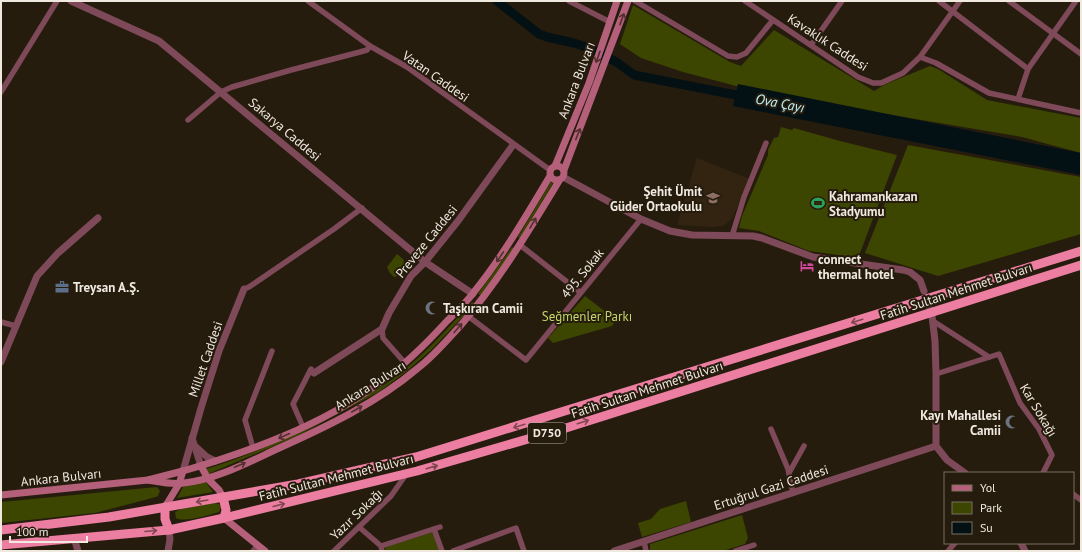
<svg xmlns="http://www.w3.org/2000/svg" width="1082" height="552" viewBox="0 0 1082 552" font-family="'PT Sans',sans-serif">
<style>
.built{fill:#322410}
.green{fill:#3c4600}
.water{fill:#041114}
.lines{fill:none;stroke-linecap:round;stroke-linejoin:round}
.river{stroke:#041114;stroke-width:9}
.tertiary-tunnel{stroke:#443b2d;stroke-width:7;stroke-dasharray:7 3.5;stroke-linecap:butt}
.minor{stroke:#7e4959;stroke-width:5.5}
.tertiary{stroke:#7e4959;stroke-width:7}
.secondary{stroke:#b5607b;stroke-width:7}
.trunk{stroke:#ec7ea2;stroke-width:9}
.oneway{stroke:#51302e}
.oneway2{stroke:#7f4850}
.labels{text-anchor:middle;stroke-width:4;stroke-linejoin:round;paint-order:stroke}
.shield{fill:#261c0d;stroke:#b3aca1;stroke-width:1}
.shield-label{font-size:12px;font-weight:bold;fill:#f0e9e0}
.street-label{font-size:13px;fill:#f0e9e0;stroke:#261c0d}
.poi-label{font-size:13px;font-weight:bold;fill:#f0e9e0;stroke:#261c0d;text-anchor:start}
.park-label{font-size:13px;fill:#c3d869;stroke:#261c0d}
.water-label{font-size:14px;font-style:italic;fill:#baeffa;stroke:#261c0d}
</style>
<rect width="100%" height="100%" fill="#261c0d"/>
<path class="built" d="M697,158L750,179L732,218L727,223L723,226L715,227L677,225Z"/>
<g class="green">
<path d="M633,5L730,62L741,66L774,30L874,91L886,84L930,66L938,69L987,100L1081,118V153L1022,137L821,103L744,88L683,72L641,58L620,44Z"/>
<path d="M781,127L792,130L794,128L840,141L897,155L860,253L853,257L809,251L759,231L739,228L742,216L768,155V150L774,138L778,137Z"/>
<path d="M908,145L1081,177V234L938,276L865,253Z"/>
<path d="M551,182L553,183L520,238L518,237Z"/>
<path d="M512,247L514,249L481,295L478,294Z"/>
<path d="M397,254L403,259L405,266L398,276L394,277L390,273L387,267Z"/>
<path d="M585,296L616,320L612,326L553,343L548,338Z"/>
<path d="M472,302L475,304L432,349L407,371L380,391L295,437L208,474L206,469C249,456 289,438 329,417C357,402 386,386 410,365C433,346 452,323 472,302Z"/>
<path d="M205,481L213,492L177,498L183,487Z"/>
<path d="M157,487L160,491L158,496L156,497L95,513L1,523V502Z"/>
<path d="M686,501L691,522L642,537L638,523L651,519L660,509Z"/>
<path d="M215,503L219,504L221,507L219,512C208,515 185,523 176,518L175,512L181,509L190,507Z"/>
<path d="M742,515L748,538L745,544L723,551H650V544Z"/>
<path d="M433,532L439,551H386L385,547Z"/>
</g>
<path class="water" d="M738,84L1081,153V175L733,106Z"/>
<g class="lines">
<path class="river" d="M497,1L539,34L547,37L574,43L592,49L618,63L634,75L746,97"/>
<path class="tertiary-tunnel" d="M925,295L932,316"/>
<g class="minor">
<path d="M308,1L370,46L407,67L550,170"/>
<path d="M569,1L610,22"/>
<path d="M635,1L728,56L737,57L746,53L773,20"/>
<path d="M745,1L858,77L873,83H881L903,73L920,57L960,1"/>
<path d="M939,1L1028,69"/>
<path d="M1009,1L1081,54"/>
<path d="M811,45L842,1"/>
<path d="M920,57L936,63L989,93L1081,113"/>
<path d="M1,92L57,1"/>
<path d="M1018,99L1028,69L1076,1"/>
<path d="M188,120L221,92L232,87L291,70L360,52L367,50L370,46"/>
<path d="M732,236L744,197L766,143"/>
<path d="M520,245L580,292"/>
<path d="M244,289L249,287L334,229L362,208"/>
<path d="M468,316L526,360L641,219"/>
<path d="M933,321L989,357"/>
<path d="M1,322L16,326"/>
<path d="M382,329L383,338L405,363"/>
<path d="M936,374L999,354L1020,403L1039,429L1052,455L1043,473"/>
<path d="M303,427L293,404L311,369"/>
<path d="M771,429L788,469L793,493"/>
<path d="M253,448L245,420L272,351"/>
<path d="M789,473L804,446"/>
<path d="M1073,494L1081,500"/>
<path d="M359,527L381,546L382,551"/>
<path d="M434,529L442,551"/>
<path d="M644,541L646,551"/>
<path d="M381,546L440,527"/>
<path d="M253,551L258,545"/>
<path d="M334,551L391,496L407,473"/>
<path d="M453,551L516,528L524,551"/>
<path d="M735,551L754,545"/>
<path d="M948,551L955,543"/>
</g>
<g class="tertiary">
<path d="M71,1L159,41L425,262L473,294"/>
<path d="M563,177L641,219L670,231L692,235L753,236L762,238L813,257L903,270L910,272L920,280L924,291"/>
<path d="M932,316L935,341L936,374V446L947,460L965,473"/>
<path d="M1,362L37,276L58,253L98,218"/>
<path d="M314,373L382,329L389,313L411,276L425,262L458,221L513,145"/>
<path d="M192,438L201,466"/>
<path d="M196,447L207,457L215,461"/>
<path d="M183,471L201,408L219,351L244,289"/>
<path d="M74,538L78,551"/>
<path d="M1021,543L1025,551"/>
<path d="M168,551L170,539L169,530"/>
<path d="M614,551L936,446"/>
</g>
<g class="secondary">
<circle cx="557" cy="173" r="7"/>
<path d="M555,166L589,83L617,1"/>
<path d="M564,170L628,1"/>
<path d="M201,466L208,479L219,490L223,497"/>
<path d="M148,480C160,482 172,485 184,483C215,480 249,462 277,449C326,427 377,403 418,368C434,356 447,340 461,325C500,279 528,232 559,181"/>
<path d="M1,495L148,480L183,471"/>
<path d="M165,507L179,484L183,471C251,451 320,426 378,384C404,366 426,344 447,321C456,312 466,303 474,292C503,256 526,216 550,176"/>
<path d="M224,518L265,551"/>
</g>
<g class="trunk">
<path d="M223,497L226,510L224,518"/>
<path d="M165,507V519L169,530"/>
<path d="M1,530L109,517L298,484L416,457L1081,251"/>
<path d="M1,545L169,530L224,518L417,471L566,428L1081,265"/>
</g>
</g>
<defs><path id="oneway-shaft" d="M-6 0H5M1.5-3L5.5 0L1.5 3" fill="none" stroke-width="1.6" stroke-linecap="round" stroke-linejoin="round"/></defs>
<g class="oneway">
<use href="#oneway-shaft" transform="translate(622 19) rotate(-70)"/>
<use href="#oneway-shaft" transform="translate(598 57) rotate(109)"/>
<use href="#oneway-shaft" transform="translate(578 134) rotate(-68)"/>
<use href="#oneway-shaft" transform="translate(533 223) rotate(-60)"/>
<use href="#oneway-shaft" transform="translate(500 257) rotate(124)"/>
<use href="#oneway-shaft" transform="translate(458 328) rotate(-49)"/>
<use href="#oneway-shaft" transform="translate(357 409) rotate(-30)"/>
<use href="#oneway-shaft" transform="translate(284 436) rotate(156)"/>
<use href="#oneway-shaft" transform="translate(240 465) rotate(-23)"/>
</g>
<g class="oneway2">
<use href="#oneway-shaft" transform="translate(857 321) rotate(163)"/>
<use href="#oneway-shaft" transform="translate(583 422) rotate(-18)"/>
<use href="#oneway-shaft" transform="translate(519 426) rotate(163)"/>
<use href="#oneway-shaft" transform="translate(432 467) rotate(-16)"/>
<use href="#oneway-shaft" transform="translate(202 501) rotate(170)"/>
<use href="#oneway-shaft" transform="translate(279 505) rotate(-14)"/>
<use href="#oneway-shaft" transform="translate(151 531) rotate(-5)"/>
</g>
<defs>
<g id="school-bare" transform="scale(1.08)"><path d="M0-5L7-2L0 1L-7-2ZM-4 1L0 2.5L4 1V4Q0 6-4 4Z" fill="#8d6e63" stroke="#261c0d" stroke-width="2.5" paint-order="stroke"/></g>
<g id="stadium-bare" transform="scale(1.08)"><path d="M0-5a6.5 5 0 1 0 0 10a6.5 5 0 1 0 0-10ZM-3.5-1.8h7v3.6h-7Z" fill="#2e9e5b" stroke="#261c0d" stroke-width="2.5" paint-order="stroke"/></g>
<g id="hotel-bare" transform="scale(1.08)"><path d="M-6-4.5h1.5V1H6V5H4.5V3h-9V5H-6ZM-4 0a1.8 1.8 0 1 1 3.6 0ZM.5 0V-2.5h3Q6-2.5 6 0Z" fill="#d1479c" stroke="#261c0d" stroke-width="2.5" paint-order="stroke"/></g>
<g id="office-bare" transform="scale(1.08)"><path d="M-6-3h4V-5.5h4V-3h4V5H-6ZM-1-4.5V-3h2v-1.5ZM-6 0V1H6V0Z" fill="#5c6f8a" stroke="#261c0d" stroke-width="2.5" paint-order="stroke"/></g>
<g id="mosque-bare" transform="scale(1.08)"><path d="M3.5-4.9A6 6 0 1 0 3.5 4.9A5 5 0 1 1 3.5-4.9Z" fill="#6b7280" stroke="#261c0d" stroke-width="2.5" paint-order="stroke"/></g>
</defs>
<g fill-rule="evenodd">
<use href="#school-bare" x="713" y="198"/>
<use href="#stadium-bare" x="818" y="203"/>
<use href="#hotel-bare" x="807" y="266"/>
<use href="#office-bare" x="62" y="287"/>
<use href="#mosque-bare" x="432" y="308"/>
<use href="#mosque-bare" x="1012" y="422"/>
</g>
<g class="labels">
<rect class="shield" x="528" y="423" width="38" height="20" rx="3"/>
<g class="shield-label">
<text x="547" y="437">D750</text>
</g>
<g class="street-label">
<text transform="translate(828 42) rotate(33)" y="5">Kavaklık Caddesi</text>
<text transform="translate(436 76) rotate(35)" y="5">Vatan Caddesi</text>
<text transform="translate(576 80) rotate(-69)" y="5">Ankara Bulvarı</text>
<text transform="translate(285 129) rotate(40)" y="5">Sakarya Caddesi</text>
<text transform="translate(426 241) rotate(-51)" y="5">Preveze Caddesi</text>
<text transform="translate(582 273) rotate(-51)" y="5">495. Sokak</text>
<text transform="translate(956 291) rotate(-18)" y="5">Fatih Sultan Mehmet Bulvarı</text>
<text transform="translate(205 359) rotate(-71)" y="5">Millet Caddesi</text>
<text transform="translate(370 385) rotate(-32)" y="5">Ankara Bulvarı</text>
<text transform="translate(647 389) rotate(-18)" y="5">Fatih Sultan Mehmet Bulvarı</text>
<text transform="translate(1039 410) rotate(59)" y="5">Kar Sokağı</text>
<text transform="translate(61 477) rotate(-6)" y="5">Ankara Bulvarı</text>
<text transform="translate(336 477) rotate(-14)" y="5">Fatih Sultan Mehmet Bulvarı</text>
<text transform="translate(771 487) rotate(-18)" y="5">Ertuğrul Gazi Caddesi</text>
<text transform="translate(356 514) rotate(-44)" y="5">Yazır Sokağı</text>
</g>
<g class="poi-label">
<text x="702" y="196" text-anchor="end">Şehit Ümit<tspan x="702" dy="15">Güder Ortaokulu</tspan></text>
<text x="829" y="201">Kahramankazan<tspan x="829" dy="15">Stadyumu</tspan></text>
<text x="818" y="264">connect<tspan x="818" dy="15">thermal hotel</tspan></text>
<text x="73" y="292">Treysan A.Ş.</text>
<text x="443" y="313">Taşkıran Camii</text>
<text x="1001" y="420" text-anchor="end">Kayı Mahallesi<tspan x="1001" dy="15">Camii</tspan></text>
</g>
<g class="park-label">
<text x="587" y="321">Seğmenler Parkı</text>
</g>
<g class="water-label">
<text transform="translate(780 103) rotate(11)" y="5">Ova Çayı</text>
</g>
</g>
<rect width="1082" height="552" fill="none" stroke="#f0e9e0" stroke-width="4"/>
<rect x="944" y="472" width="130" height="72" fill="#261c0d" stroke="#776e61"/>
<rect x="952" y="485" width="20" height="6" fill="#b5607b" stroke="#776e61"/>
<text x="980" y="492" font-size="12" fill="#f0e9e0">Yol</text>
<rect x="952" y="502" width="20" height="12" fill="#3c4600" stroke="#776e61"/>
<text x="980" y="512" font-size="12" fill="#f0e9e0">Park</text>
<rect x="952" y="522" width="20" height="12" fill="#041114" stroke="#776e61"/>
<text x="980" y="532" font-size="12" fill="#f0e9e0">Su</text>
<path d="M10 536v6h77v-6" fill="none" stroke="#f0e9e0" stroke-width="2"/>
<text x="16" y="536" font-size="12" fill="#f0e9e0" stroke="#261c0d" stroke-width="3" paint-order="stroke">100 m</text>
</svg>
